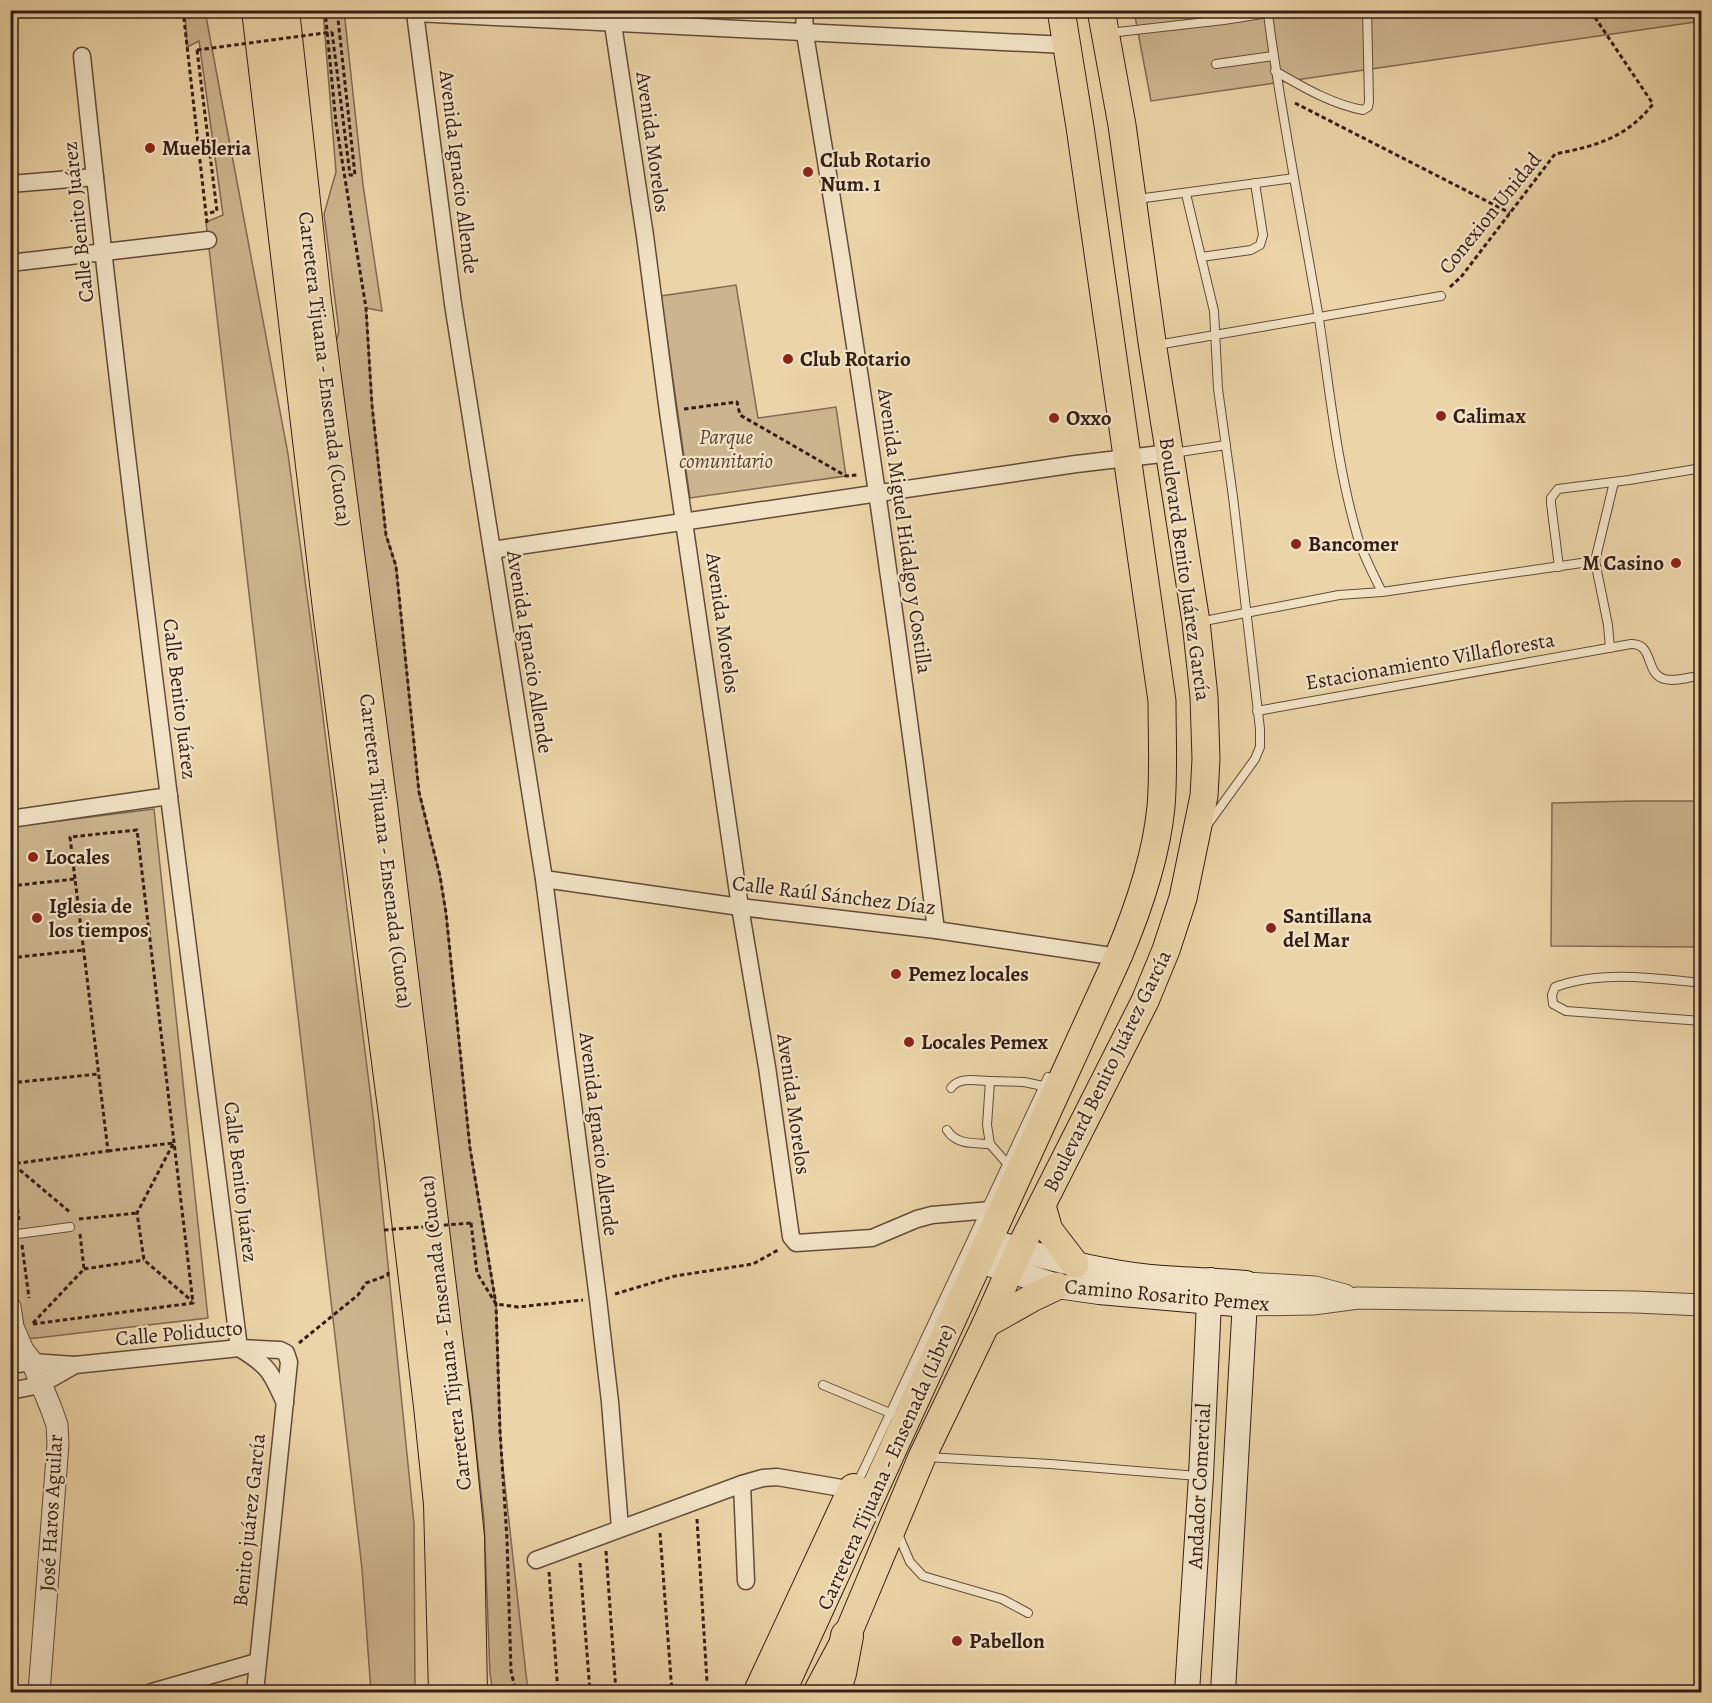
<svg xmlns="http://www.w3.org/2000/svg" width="1712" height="1703" viewBox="0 0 1712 1703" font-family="Alegreya,serif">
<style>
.green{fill:#ccb58e;stroke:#806952;stroke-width:1.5}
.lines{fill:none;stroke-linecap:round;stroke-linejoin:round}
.service-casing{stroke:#624b3a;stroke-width:10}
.minor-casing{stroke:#624b3a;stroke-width:19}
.tertiary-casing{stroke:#624b3a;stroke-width:23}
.secondary-casing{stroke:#351d15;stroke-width:26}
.primary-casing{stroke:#351d15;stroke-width:29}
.motorway-casing{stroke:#351d15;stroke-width:34}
.path{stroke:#351d15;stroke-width:3;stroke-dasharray:4.5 3;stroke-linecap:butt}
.service{stroke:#f2e3c6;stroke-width:8}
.minor{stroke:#f2e3c6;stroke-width:16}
.tertiary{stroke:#f2e3c6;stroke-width:21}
.secondary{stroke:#f2e3c6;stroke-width:24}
.primary{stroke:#ebd4a7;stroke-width:27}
.motorway{stroke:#ebd4a7;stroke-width:32}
.path-bridge{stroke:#351d15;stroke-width:3;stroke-dasharray:4.5 3;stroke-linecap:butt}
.poi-dot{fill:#8f2418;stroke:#f2e3c6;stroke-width:2}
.labels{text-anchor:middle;stroke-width:4.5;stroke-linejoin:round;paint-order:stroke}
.street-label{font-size:21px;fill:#351d15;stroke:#f2e3c6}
.poi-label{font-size:21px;font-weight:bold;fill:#351d15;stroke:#f2e3c6;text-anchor:start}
.park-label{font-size:21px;font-style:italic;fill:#5b4333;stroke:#f2e3c6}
</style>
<rect width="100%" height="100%" fill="#ebd4a7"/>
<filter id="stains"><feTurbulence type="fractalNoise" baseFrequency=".00333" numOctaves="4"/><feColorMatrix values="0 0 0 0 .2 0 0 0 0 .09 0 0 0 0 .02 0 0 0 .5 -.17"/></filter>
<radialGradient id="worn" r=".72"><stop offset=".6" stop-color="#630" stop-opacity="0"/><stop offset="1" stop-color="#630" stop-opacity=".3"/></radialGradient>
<g class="green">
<path d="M1701,10L1702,21L1151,101L1134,11Z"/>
<path d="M185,11H205L288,454L318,677L373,1115L414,1524L415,1692H371L362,1569L206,222L223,215L199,41L187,47Z"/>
<path d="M323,11H344L363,185L382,311L366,308L372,405L386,535L396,566L419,792L440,876L446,913L470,1148L496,1304L501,1450L528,1692H493L490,1674L484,1520L470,1390L452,1269L333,352L339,331L324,214L336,172Z"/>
<path d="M736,285L758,418L836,407L846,476L690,498L661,296Z"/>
<path d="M1634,801H1701L1699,947L1551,946L1552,803Z"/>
<path d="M154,809L208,1318L11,1341V827Z"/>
</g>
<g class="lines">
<g class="service-casing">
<g id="service">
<path d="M1196,10L1212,21"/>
<path d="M1268,14C1281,116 1302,217 1319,319C1330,392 1337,467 1358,538C1364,557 1373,574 1382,592"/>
<path d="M1109,33L1224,20L1287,10"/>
<path d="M1216,64L1273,56"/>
<path d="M1275,71C1303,87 1331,104 1363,110L1368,107L1369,101L1367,10"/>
<path d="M1186,194L1214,311L1218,389L1233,497L1260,729V747L1255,759L1208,824"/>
<path d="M1137,199L1294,178"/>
<path d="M1201,257L1251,250L1260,245L1263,235L1255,183"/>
<path d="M1157,345L1441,296"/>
<path d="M1173,453L1226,445"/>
<path d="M1595,561L1614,482"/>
<path d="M1559,567L1551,503V498L1558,489L1629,480L1702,468"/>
<path d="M1199,622L1339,595L1382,592L1595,561L1608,625L1610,648"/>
<path d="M1257,711L1631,644C1654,643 1645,674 1664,679C1675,682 1691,677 1702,675"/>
<path d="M1702,983C1654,978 1600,970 1555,987L1552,995L1553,1004L1566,1011L1702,1021"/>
<path d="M951,1088C960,1076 977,1081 990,1081"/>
<path d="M947,1130C956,1145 974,1143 990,1144"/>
<path d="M1010,1167L990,1144L987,1125L990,1081L1024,1082L1048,1087"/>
<path d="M10,1235L70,1227"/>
<path d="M823,1385L895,1415"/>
<path d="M926,1457L1050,1464L1198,1476"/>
<path d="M857,1484L1048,1077"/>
<path d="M898,1534L910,1562L923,1576L1002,1599L1028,1613"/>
</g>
</g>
<g class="minor-casing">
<g id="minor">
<path d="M804,10L805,34C855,332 899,630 936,930"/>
<path d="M611,11L645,236L668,412L740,907L767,1067L791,1237L796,1243L872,1238L917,1219L932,1215L1003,1209"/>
<path d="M82,56C127,487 185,918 239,1348C269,1366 271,1372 285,1403"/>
<path d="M10,184L95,177"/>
<path d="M10,263L208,240"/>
<path d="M492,550L1076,464L1170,453"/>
<path d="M10,819L169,796"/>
<path d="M544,879L740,907L936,930L1118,957"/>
<path d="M10,1365L32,1362L75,1365L239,1348L280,1350L286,1353L289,1362L255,1692"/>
<path d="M10,1391L40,1385L75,1365"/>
<path d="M742,1484L746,1581"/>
<path d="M620,1528L610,1402L598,1299L544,879L453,304L415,13L1066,45"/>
<path d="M536,1560L742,1484L763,1478L777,1477L859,1491"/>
<path d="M152,1692L257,1662"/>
</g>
</g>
<g class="tertiary-casing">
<g id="tertiary">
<path d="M1246,1283L1315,1287L1345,1295"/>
<path d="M1246,1305L1313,1304L1358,1298L1636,1302L1702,1305"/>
<path d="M10,1307L13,1327L23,1350L32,1362L51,1408L57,1425L58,1444L39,1692"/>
</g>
</g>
<g class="secondary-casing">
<g id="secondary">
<path d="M990,1241C1042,1257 1096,1271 1150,1277C1182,1280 1214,1280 1246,1283L1223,1692"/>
<path d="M980,1261L1057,1286L1099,1292L1246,1305"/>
<path d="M1187,1692L1201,1476L1210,1280"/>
</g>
</g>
<g class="primary-casing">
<g id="primary">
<path d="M1042,1206L1049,1230L1075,1264"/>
<path d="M986,1324L1032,1298L1057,1286"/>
<path d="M782,1692L1118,957C1138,910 1156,858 1161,807C1164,772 1162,736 1162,701L1080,127L1061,10"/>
<path d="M817,1692L847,1636L922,1457L986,1324L1019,1250L1145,1001L1166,950L1183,898L1204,796L1206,759L1204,697L1196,622L1152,342L1122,125L1101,10"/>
</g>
</g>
<g class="motorway-casing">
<g id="motorway">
<path d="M258,10L330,617L401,1161L430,1406L440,1504L445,1692"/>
<path d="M283,10L315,302L381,805L456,1418L468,1537L471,1692"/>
<path d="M760,1692L854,1490"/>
<path d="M834,1692L840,1673L847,1636"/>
</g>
</g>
<g class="path">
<path d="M183,10L207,223"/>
<path d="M325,10L336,123L366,308L372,405L386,535L396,566L419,792L440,876L446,913L470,1148L496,1304L500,1431L507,1539L511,1671L516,1692"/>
<path d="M332,32L350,175H355L337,10"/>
<path d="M197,50L217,211L206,214"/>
<path d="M1295,103L1510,213"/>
<path d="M1450,287L1461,277L1555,154C1596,146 1626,138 1653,104L1590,10"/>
<path d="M684,409L737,402L740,415L846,476L857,475"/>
<path d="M10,886L75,879L108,1151L12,1164"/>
<path d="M10,958L83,950"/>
<path d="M10,1083L98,1074"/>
<path d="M173,1144L137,1213L144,1260L192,1301"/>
<path d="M108,1151L173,1143"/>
<path d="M12,1164L19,1220"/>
<path d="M14,1165L71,1213"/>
<path d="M79,1219L137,1213"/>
<path d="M471,1223L477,1273L496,1304L518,1307L583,1300"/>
<path d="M22,1245L29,1298"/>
<path d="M84,1269L144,1260"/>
<path d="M615,1294L675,1276L753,1264L778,1250"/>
<path d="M33,1323L84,1269L80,1234"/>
<path d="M33,1324L193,1303L137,830L70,837L75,879"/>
<path d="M299,1343L358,1295L366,1283L388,1275V1272"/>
<path d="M697,1519L707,1682"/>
<path d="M660,1533L672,1692"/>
<path d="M606,1551L616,1692"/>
<path d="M580,1563L590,1692"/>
<path d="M549,1572L558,1692"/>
</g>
<use href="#service" class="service"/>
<use href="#minor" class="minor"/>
<use href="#tertiary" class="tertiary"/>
<use href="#secondary" class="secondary"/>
<use href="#primary" class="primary"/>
<use href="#motorway" class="motorway"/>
<g class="path-bridge">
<path d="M197,50L332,32"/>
<path d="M384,1230L471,1223"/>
</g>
</g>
<g class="poi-dot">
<circle cx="150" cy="148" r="6"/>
<circle cx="808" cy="172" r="6"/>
<circle cx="788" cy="359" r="6"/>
<circle cx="1441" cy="416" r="6"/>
<circle cx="1054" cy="418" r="6"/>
<circle cx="1296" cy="544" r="6"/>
<circle cx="1676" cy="563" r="6"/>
<circle cx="33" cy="857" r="6"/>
<circle cx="37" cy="918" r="6"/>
<circle cx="1271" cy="928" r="6"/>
<circle cx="896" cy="974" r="6"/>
<circle cx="909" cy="1042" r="6"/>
<circle cx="957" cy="1641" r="6"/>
</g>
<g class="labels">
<g class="street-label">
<text transform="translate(653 142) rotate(82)" y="7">Avenida Morelos</text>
<text transform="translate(459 172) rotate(83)" y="7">Avenida Ignacio Allende</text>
<text transform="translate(1490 213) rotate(-51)" y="7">Conexion Unidad</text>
<text transform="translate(78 222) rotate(-96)" y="7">Calle Benito Juárez</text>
<text transform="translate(325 369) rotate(83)" y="7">Carretera Tijuana - Ensenada (Cuota)</text>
<text transform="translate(905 531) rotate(82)" y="7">Avenida Miguel Hidalgo y Costilla</text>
<text transform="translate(1185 569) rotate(82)" y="7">Boulevard Benito Juárez García</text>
<text transform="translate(723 623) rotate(82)" y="7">Avenida Morelos</text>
<text transform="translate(530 652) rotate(81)" y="7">Avenida Ignacio Allende</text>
<text transform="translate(1430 661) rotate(-10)" y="7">Estacionamiento Villafloresta</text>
<text transform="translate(180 699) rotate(83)" y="7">Calle Benito Juárez</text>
<text transform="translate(386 851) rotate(83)" y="7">Carretera Tijuana - Ensenada (Cuota)</text>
<text transform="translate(834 895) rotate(7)" y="7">Calle Raúl Sánchez Díaz</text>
<text transform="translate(1107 1071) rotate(-64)" y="7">Boulevard Benito Juárez García</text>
<text transform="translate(794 1104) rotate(82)" y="7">Avenida Morelos</text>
<text transform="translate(599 1134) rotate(83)" y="7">Avenida Ignacio Allende</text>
<text transform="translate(241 1182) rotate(83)" y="7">Calle Benito Juárez</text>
<text transform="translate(1167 1295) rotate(5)" y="7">Camino Rosarito Pemex</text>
<text transform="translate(179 1333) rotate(-5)" y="7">Calle Poliducto</text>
<text transform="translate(445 1333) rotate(-97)" y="7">Carretera Tijuana - Ensenada (Cuota)</text>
<text transform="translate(886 1467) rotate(-66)" y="7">Carretera Tijuana - Ensenada (Libre)</text>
<text transform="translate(1199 1486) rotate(-87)" y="7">Andador Comercial</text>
<text transform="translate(51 1513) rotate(-87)" y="7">José Haros Aguilar</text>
<text transform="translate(249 1520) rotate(-84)" y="7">Benito juárez García</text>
</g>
<g class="poi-label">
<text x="162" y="155">Muebleria</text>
<text x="820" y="167">Club Rotario<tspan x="820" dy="24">Num. 1</tspan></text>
<text x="800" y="366">Club Rotario</text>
<text x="1453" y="423">Calimax</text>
<text x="1066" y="425">Oxxo</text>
<text x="1308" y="551">Bancomer</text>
<text x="1664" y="570" text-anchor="end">M Casino</text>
<text x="45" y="864">Locales</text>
<text x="49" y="913">Iglesia de<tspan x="49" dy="24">los tiempos</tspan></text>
<text x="1283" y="923">Santillana<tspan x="1283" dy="24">del Mar</tspan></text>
<text x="908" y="981">Pemez locales</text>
<text x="921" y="1049">Locales Pemex</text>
<text x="969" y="1648">Pabellon</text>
</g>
<g class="park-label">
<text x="726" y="444">Parque<tspan x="726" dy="24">comunitario</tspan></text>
</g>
</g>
<rect width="1712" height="1703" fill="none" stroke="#ebd4a7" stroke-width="36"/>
<rect x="12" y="12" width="1688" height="1679" fill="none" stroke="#351d15" stroke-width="3"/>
<rect x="18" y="18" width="1676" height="1667" fill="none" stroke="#351d15" stroke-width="1.5"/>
<rect width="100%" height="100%" filter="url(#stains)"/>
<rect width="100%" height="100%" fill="url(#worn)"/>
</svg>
